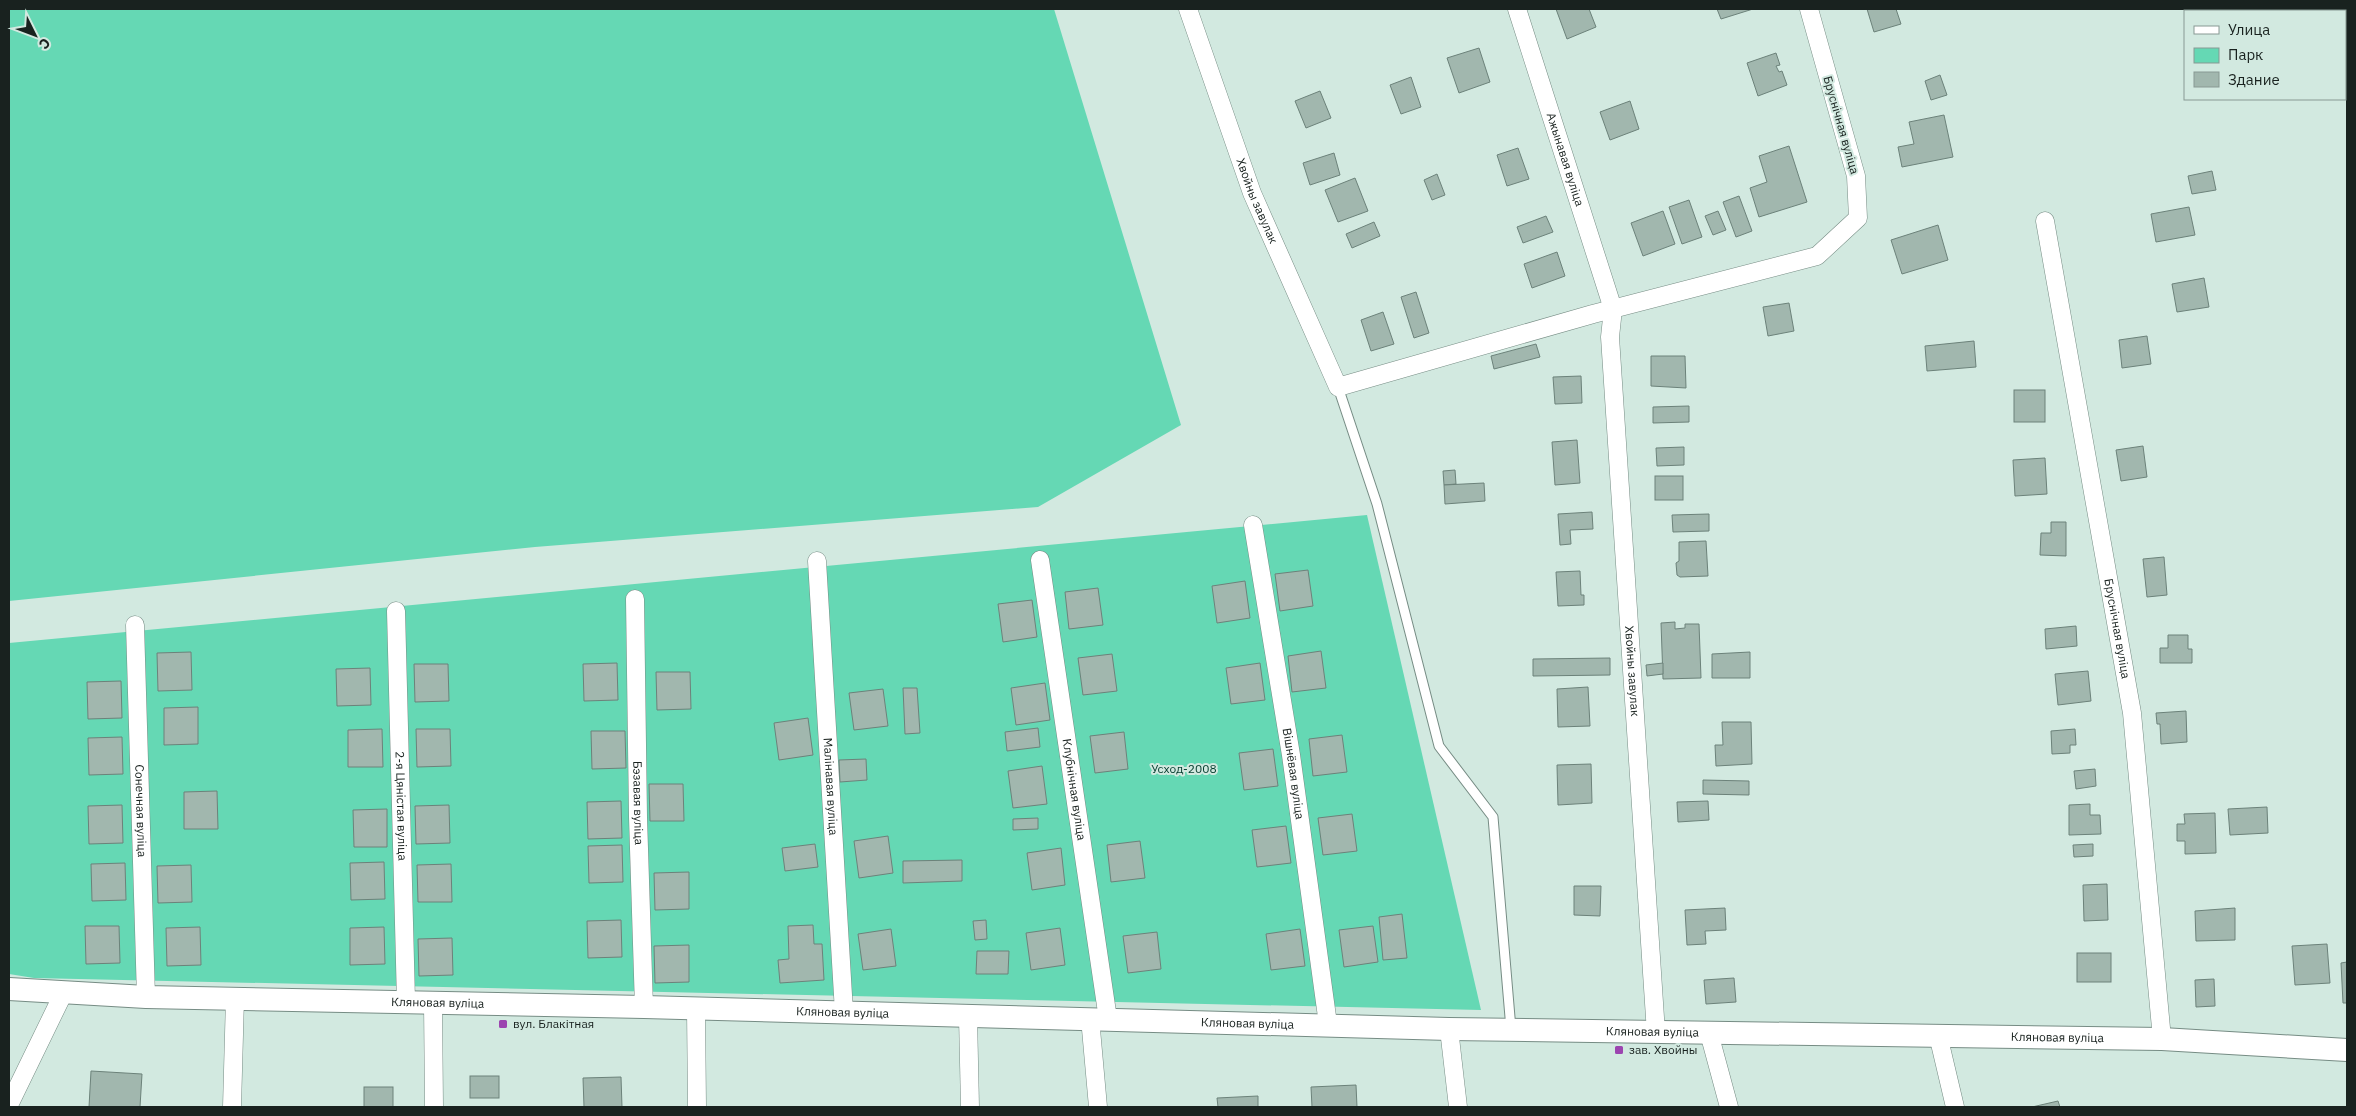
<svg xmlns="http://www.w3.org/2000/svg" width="2356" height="1116" viewBox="0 0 2356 1116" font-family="'IBM Plex Sans',sans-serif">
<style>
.green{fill:#65d8b4}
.building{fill:#a1b7ae;stroke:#6c827a}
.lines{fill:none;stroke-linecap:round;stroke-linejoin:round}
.service-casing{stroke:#768c84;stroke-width:11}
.minor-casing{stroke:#768c84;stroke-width:19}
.tertiary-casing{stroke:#768c84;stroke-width:24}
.service{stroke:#fff;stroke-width:9}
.minor{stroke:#fff;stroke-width:18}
.tertiary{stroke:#fff;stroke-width:22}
.poi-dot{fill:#9c44b0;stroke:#d2e9e0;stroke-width:2}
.labels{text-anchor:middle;stroke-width:4;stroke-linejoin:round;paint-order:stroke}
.street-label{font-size:12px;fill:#19221f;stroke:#d2e9e0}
.park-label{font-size:12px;fill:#043b2d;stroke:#d2e9e0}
.poi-label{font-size:12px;fill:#19221f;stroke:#d2e9e0;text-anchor:start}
</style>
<rect width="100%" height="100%" fill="#d2e9e0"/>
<g class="green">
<path d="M9,9H1054L1181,425L1038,507L535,547L9,601Z"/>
<path d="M1367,515L1481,1010L34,978L9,974V643Z"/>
</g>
<g class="building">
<path d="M1556,9H1589L1596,27L1567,39Z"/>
<path d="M1717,9H1753L1721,19Z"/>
<path d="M1867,9H1896L1901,24L1874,32Z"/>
<path d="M1479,48L1490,82L1459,93L1447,58Z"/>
<path d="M1776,53L1780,65L1776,66L1779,72L1782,71L1787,85L1758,96L1747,63Z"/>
<path d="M1940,75L1947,95L1931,100L1925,81Z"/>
<path d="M1411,77L1421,107L1401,114L1390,85Z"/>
<path d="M1320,91L1331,118L1306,128L1295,101Z"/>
<path d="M1630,101L1639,129L1610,140L1600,112Z"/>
<path d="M1944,115L1953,157L1902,167L1898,147L1914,144L1909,122Z"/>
<path d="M1789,146L1807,202L1759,217L1750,188L1767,182L1759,156Z"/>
<path d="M1518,148L1529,179L1507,186L1497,155Z"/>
<path d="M1334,153L1340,175L1310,185L1303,163Z"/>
<path d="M2212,171L2216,190L2192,194L2188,176Z"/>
<path d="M1437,174L1445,195L1432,200L1424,180Z"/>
<path d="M1355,178L1368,211L1338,222L1325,190Z"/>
<path d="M1739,196L1752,231L1736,237L1723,202Z"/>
<path d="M1689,200L1702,237L1682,244L1669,207Z"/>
<path d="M2189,207L2195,235L2156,242L2151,214Z"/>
<path d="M1663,211L1675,244L1643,256L1631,223Z"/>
<path d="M1718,211L1726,230L1713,235L1705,216Z"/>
<path d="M1546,216L1553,232L1523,243L1517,227Z"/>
<path d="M1374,222L1380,236L1352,248L1346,234Z"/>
<path d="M1938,225L1948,260L1902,274L1891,240Z"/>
<path d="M1557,252L1565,276L1532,288L1524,264Z"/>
<path d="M2204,278L2209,307L2177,312L2172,284Z"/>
<path d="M1416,292L1429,333L1414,338L1401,297Z"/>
<path d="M1789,303L1794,331L1768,336L1763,307Z"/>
<path d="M1383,312L1394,344L1371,351L1361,320Z"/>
<path d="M2147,336L2151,364L2122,368L2119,340Z"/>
<path d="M1974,341L1976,367L1927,371L1925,346Z"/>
<path d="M1536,344L1540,357L1494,369L1491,356Z"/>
<path d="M1651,356H1685L1686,388L1651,386Z"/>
<path d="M1581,376L1582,403L1555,404L1553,377Z"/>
<rect x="2014" y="390" width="31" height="32"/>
<path d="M1689,406V422L1653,423V407Z"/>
<path d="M1577,440L1580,483L1555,485L1552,442Z"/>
<path d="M2143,446L2147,477L2121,481L2116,450Z"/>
<path d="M1684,447V465L1657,466L1656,448Z"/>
<path d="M2045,458L2047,494L2015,496L2013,460Z"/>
<path d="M1455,470L1456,484L1444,485L1443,471Z"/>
<rect x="1655" y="476" width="28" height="24"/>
<path d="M1484,483L1485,501L1445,504L1444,485Z"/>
<path d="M1592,512L1593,529L1570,530L1571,544L1560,545L1558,514Z"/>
<path d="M1709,514V531L1673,532L1672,515Z"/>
<path d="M2051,522H2066V556L2040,555L2041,533H2051Z"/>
<path d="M1706,541L1708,576L1680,577L1677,575L1676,563L1679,561V542Z"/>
<path d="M2164,557L2167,595L2147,597L2143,559Z"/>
<path d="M1308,570L1313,606L1280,611L1275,574Z"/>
<path d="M1580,571L1581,595H1584V605L1558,606L1556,572Z"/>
<path d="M1245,581L1250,618L1217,623L1212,586Z"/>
<path d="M1098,588L1103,625L1069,629L1065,592Z"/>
<path d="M1032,600L1037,637L1003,642L998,604Z"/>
<path d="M1675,622V629L1685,628V624H1699L1701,678L1663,679L1661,623Z"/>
<path d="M2076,626L2077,646L2046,649L2045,629Z"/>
<path d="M2168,635H2188V649H2192V663H2160V648H2168Z"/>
<path d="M1321,651L1326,688L1292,692L1288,656Z"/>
<path d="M191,652L192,690L158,691L157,653Z"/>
<path d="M1750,652V678H1712V654Z"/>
<path d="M1112,654L1117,691L1083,695L1078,658Z"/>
<path d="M1610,658V675L1533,676V659Z"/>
<path d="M617,663L618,700L584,701L583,664Z"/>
<path d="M1260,663L1265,700L1231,704L1226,668Z"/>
<path d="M1663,663V674L1647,676L1646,665Z"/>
<path d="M414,664H448L449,701L415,702Z"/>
<path d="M370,668L371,705L337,706L336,669Z"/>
<path d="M2088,671L2091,701L2058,705L2055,674Z"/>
<path d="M656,672H690L691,709L657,710Z"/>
<path d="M121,681L122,718L88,719L87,682Z"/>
<path d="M1045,683L1050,720L1016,725L1011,688Z"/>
<path d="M1588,687L1590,726L1558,727L1557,689Z"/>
<path d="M903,688H917L920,733L905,734Z"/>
<path d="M883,689L888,726L854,730L849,693Z"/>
<path d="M198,707V744L164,745V708Z"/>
<path d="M2186,711L2187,742L2161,744L2160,724H2157L2156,713Z"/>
<path d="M808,718L813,755L779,760L774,723Z"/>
<path d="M1722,722H1751L1752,764L1716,766L1715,745H1723Z"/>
<path d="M1038,728L1040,747L1007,751L1005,732Z"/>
<path d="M382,729L383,767H348V730Z"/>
<path d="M416,729H450L451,766L417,767Z"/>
<path d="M2075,729L2076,745H2070V753L2052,754L2051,731Z"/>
<path d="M591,731H625L626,768L592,769Z"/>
<path d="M1124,732L1128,769L1095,773L1090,736Z"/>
<path d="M1342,735L1347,772L1313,776L1309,739Z"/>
<path d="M122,737L123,774L89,775L88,738Z"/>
<path d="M1273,749L1278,786L1244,790L1239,753Z"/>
<path d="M866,759L867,780L840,782L839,760Z"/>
<path d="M1591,764L1592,803L1558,805L1557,765Z"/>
<path d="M1042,766L1047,804L1013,808L1008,771Z"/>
<path d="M2095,769L2096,786L2076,789L2074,771Z"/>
<path d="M1703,780L1749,781V795L1703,794Z"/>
<path d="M649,784H683L684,821H650Z"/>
<path d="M217,791L218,829H184V792Z"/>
<path d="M621,801L622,838L588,839L587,802Z"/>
<path d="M1708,801L1709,820L1678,822L1677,802Z"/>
<path d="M2090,804V815H2100L2101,834L2069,835V805Z"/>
<path d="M122,805L123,843L89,844L88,806Z"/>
<path d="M449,805L450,843L416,844L415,806Z"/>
<path d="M2267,807L2268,833L2230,835L2228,809Z"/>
<path d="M387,809V847H354L353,810Z"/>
<path d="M2215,813L2216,853L2185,854V841H2177V824H2185L2184,814Z"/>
<path d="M1352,814L1357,851L1323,855L1318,818Z"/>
<path d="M1038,818V829L1013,830V819Z"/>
<path d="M1286,826L1291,863L1257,867L1252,830Z"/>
<path d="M888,836L893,873L859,878L854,841Z"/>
<path d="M1140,841L1145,878L1111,882L1107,845Z"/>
<path d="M815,844L818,867L785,871L782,848Z"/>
<path d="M2093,844V856L2074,857L2073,845Z"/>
<path d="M622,845L623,882L589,883L588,846Z"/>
<path d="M1061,848L1065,885L1032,890L1027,853Z"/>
<path d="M962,860V881L903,883V861Z"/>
<path d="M384,862L385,899L351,900L350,863Z"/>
<path d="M125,863L126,900L92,901L91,864Z"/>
<path d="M451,864L452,902H418L417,865Z"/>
<path d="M191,865L192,902L158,903L157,866Z"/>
<path d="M689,872V909L655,910L654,873Z"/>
<path d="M2107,884L2108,920L2084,921L2083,885Z"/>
<path d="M1574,886H1601L1600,916L1574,915Z"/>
<path d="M1725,908L1726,930L1705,931L1706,944L1687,945L1685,910Z"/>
<path d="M2235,908V940L2196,941L2195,911Z"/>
<path d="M1402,914L1407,958L1383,960L1379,917Z"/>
<path d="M621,920L622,957L588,958L587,921Z"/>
<path d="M986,920L987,939L975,940L973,921Z"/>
<path d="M813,925L814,944H822L824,980L780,983L778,960L789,959L788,926Z"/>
<path d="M85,926H119L120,963L86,964Z"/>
<path d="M1373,926L1378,962L1344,967L1339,930Z"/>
<path d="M200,927L201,965L167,966L166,928Z"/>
<path d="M384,927L385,964L350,965V928Z"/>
<path d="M1060,928L1065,965L1031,970L1026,933Z"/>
<path d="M891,929L896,966L863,970L858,934Z"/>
<path d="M1300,929L1305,966L1271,970L1266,934Z"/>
<path d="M1157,932L1161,969L1128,973L1123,936Z"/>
<path d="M452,938L453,975L419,976L418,939Z"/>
<path d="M2327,944L2330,983L2295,985L2292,946Z"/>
<path d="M689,945V982L655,983L654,946Z"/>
<path d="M977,951H1009L1008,974H976Z"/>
<rect x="2077" y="953" width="34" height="29"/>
<path d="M2347,962V1003H2343L2341,963Z"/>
<path d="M1734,978L1736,1002L1706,1004L1704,980Z"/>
<path d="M2214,979L2215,1006L2196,1007L2195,980Z"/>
<path d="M91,1071L142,1074L140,1107H89Z"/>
<rect x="470" y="1076" width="29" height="22"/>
<path d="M621,1077L622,1107H584L583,1078Z"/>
<path d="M1356,1085L1357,1107H1312L1311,1087Z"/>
<rect x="364" y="1087" width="29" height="20"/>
<path d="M1258,1096V1107H1218L1217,1098Z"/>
<path d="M2058,1101L2060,1107H2032Z"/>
</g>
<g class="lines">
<g class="service-casing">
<path id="service" d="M1338,387L1377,504L1439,746L1493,817L1511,1029"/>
</g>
<g class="minor-casing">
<g id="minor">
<path id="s1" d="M1188,9L1252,193L1338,387L1593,314L1817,256L1858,218L1856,176L1809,9"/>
<path id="s2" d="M1517,9L1613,309L1610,337L1656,1033"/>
<path id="s3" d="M2045,221L2132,713L2162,1039"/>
<path id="s4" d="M1253,525L1291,755L1328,1024"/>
<path id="s5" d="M1040,560L1108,1019"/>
<path id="s6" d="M817,561L844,1012"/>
<path id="s7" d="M635,599L638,817L644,1007"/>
<path id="s8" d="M396,611L406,1001"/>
<path id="s9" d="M135,625L146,997"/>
<path d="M433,1002L434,1107"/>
<path d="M696,1009L697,1107"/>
<path d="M968,1016L970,1107"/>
<path d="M1090,1018L1098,1107"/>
<path d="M1449,1029L1458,1107"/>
<path d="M1709,1033L1729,1107"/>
<path d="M1938,1035L1955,1107"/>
<path d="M9,1105L63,994"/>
<path d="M232,1107L235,998"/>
</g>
</g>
<g class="tertiary-casing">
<g id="tertiary">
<path id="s10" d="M9,989L146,997L644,1007L1449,1029L2162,1039L2347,1050"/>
</g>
</g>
<use href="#service" class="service"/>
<use href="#minor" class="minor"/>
<use href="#tertiary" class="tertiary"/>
</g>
<g class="poi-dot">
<rect x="498" y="1019" width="10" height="10" rx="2.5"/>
<rect x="1614" y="1045" width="10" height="10" rx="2.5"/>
</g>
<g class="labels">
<g class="street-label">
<text transform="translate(1841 125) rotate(74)" y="4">Бруснічная вуліца</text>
<text dy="4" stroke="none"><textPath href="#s2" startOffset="158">Ажынавая вуліца</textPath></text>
<text dy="4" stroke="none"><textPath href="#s1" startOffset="204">Хвойны завулак</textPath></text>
<text dy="4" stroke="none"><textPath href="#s3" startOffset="414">Бруснічная вуліца</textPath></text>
<text dy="4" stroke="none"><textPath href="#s2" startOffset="678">Хвойны завулак</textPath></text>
<text dy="4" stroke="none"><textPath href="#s4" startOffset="252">Вішнёвая вуліца</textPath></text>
<text dy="4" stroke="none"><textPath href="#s6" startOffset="226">Малінавая вуліца</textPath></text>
<text dy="4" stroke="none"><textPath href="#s5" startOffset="232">Клубнічная вуліца</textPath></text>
<text dy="4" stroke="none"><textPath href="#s7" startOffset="204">Бэзавая вуліца</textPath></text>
<text dy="4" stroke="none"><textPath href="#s8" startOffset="195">2-я Цяністая вуліца</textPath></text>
<text dy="4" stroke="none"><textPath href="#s9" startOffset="186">Сонечная вуліца</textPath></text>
<text dy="4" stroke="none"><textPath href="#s10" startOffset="429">Кляновая вуліца</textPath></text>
<text dy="4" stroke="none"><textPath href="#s10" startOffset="834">Кляновая вуліца</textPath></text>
<text dy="4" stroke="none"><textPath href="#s10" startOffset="1239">Кляновая вуліца</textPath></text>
<text dy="4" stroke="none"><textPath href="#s10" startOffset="1644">Кляновая вуліца</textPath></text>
<text dy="4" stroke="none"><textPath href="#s10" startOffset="2049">Кляновая вуліца</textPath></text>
</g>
<g class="park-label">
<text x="1184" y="773">Усход-2008</text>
</g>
<g class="poi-label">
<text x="513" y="1028">вул. Блакітная</text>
<text x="1629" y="1054">зав. Хвойны</text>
</g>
</g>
<rect width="2356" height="1116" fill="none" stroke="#19221f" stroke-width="20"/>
<rect x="2184" y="10" width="162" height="90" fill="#d2e9e0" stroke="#889993"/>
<rect x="2194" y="26" width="25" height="8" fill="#ffffff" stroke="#889993"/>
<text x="2228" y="35" font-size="15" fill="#19221f">Улица</text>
<rect x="2194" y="48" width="25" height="15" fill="#65d8b4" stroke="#889993"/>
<text x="2228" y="60" font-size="15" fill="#19221f">Парк</text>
<rect x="2194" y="72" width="25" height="15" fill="#a1b7ae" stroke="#889993"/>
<text x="2228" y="85" font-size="15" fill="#19221f">Здание</text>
<g transform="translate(35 35) rotate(132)" stroke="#d2e9e0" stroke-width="4" paint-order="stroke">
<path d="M0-4L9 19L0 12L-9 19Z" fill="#19221f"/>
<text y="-8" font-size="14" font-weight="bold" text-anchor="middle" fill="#19221f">С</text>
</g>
</svg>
